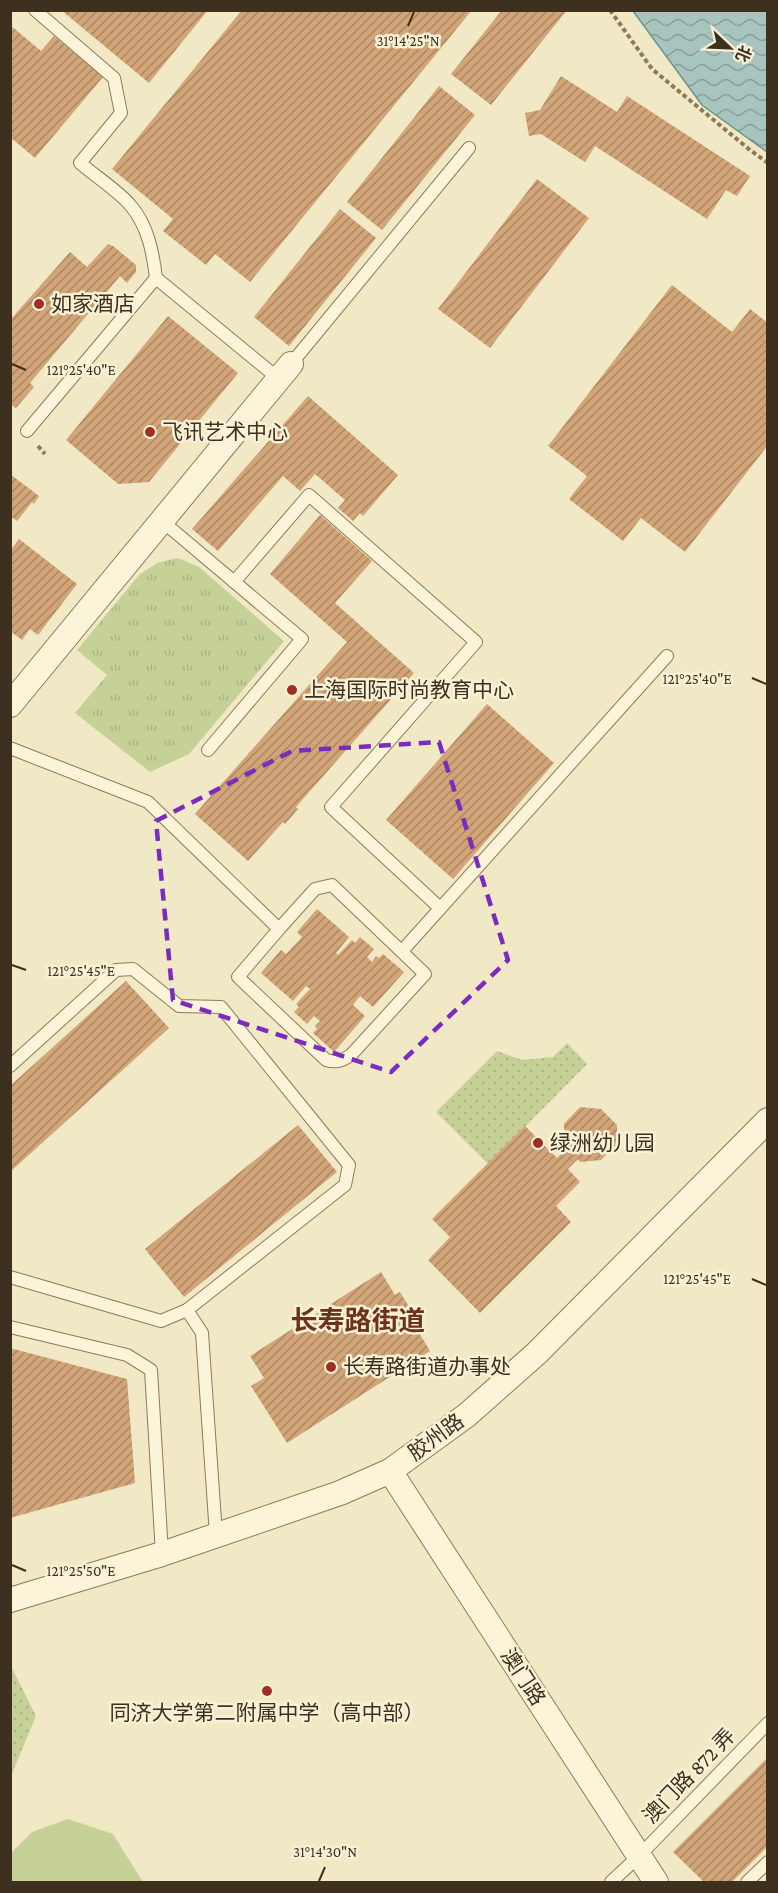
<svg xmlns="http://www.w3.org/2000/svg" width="778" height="1893" viewBox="0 0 778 1893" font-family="'Crimson Pro','Noto Sans SC',serif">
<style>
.grass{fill:url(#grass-tufts)}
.park{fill:url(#park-dots)}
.pitch{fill:#c6d198}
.water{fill:url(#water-waves);stroke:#6c948d;stroke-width:1.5}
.building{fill:url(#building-hatch)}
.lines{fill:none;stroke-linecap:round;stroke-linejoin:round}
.lane-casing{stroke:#8e7a59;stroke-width:14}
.street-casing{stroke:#8e7a59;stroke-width:26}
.path{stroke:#8e7a59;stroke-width:4;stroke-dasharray:4.5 3;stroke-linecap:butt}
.lane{stroke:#fbf4d9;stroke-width:12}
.street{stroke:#fbf4d9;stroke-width:24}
.marked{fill:none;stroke:#7b2cbf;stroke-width:4.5;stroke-dasharray:12 8;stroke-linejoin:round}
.ticks{fill:none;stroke:#3d301e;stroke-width:2}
.poi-dot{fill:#a22d24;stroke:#f8f1d5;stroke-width:2}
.labels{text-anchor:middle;stroke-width:5;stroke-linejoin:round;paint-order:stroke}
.poi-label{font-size:21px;fill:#3d301e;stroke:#f8f1d5;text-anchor:start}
.street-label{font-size:21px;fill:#3d301e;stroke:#f8f1d5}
.district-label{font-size:27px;font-weight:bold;fill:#6d321a;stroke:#f8f1d5}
.ticks-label{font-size:15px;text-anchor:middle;fill:#3d301e;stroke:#f8f1d5;stroke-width:5;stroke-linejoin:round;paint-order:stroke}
</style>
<defs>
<pattern id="grass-tufts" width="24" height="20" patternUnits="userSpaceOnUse" patternTransform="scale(1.5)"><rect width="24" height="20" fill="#c6d198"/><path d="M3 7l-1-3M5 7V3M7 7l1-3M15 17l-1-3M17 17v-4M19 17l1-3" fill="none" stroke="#abb483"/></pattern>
<pattern id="park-dots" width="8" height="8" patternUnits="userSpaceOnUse" patternTransform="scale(1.5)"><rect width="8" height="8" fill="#c6d198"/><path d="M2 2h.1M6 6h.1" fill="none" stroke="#abb483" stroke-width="1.8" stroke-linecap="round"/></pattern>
<pattern id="water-waves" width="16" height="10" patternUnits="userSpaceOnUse" patternTransform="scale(1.5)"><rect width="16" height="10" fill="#a7c5be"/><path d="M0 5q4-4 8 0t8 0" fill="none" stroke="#89a09a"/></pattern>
<pattern id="building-hatch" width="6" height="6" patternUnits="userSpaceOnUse" patternTransform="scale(1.5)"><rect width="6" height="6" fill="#d2a578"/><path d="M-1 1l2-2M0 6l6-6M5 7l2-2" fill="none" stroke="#ac8762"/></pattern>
</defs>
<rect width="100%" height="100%" fill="#f1e8c5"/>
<path class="grass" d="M178,558L199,567L284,641L189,754L150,772L75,713L107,675L77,650L139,575L157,563Z"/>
<g class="park">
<path d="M567,1043L587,1064L488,1164L436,1112L497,1051L522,1060L553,1057Z"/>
<path d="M11,1666L36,1716L11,1776Z"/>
</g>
<path class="pitch" d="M68,1819L113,1834L143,1882H11V1853L32,1832Z"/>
<path class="water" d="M633,11H767V152L702,105Z"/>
<g class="building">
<path d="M61,10H208L149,83Z"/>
<path d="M242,10H472L250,282L215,254L206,265L163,231L173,219L112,169Z"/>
<path d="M502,10H567L491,105L451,74Z"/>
<path d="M10,25L41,51L54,36L103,77L35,158L10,137Z"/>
<path d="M561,76L617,112L627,96L750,176L737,196L726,190L707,219L595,146L585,162L541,134L529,136L525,113L540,110Z"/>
<path d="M439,86L475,115L382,230L347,202Z"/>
<path d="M537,179L589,218L490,348L438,309Z"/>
<path d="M340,209L376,238L289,346L254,317Z"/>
<path d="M108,244L113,246L136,265V272L127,283L120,276L30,383L34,387L16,408L10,404V320L70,252L87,267Z"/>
<path d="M672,285L732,332L750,309L768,323V445L685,552L641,518L623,541L569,499L587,476L548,446Z"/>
<path d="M168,316L238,373L149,482L118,484L66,440Z"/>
<path d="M308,396L398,475L363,516L360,513L353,521L338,508L345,500L315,474L300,491L283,476L218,551L192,529Z"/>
<path d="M10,474L39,496L34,504L32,502L17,521L10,516Z"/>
<path d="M320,515L372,561L335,603L414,673L296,807L298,809L285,824L283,822L248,861L195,814L347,642L270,574Z"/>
<path d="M19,539L77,584L38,635L30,629L22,640L10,631V551Z"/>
<path d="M487,704L554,763L453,879L386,820Z"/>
<path d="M317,909L349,937L336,953L338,955L352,940L355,943L360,937L374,949L367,957L372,962L376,956L379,958L383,954L404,972L373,1007L360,996L353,1005L365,1016L334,1052L313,1033L317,1029L315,1026L320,1021L314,1016L307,1024L294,1012L299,1007L296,1004L310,989L306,986L293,1001L261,973L281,950L286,954L302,937L297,932Z"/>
<path d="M126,981L169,1028L10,1172V1086Z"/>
<path d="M580,1107L601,1109L617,1125V1144L601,1160L580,1162L578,1159L568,1169L580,1182L556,1206L571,1222L480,1313L428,1260L450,1237L432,1219L525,1126L557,1158L567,1148L565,1146L564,1124Z"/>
<path d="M298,1125L337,1172L184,1297L145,1249Z"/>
<path d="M381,1272L395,1295L400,1292L416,1318L412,1321L430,1351L287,1443L251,1386L264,1378L250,1356Z"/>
<path d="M10,1348L127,1379L135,1483L10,1518Z"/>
<path d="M768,1757V1846L732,1882H704L673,1852Z"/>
</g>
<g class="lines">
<g class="lane-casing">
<g id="lane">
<path d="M35,10L114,78L121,113L80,163C95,176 120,192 131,206C148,226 153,253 156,278"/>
<path d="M291,364L469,148"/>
<path d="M27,431L156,278L279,379"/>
<path d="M162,521L302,639L208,750"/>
<path d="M234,582L309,495L476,642L331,807L440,908"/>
<path d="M10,748L148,802L279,929L238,977L326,1060C336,1063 342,1061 351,1055L425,974L332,885L315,889L279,929"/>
<path d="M402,951L667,656"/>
<path d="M10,1066L116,970L133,969L179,1006L221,1007L349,1165L345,1185L187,1310L161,1321L10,1277"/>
<path d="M187,1310L202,1333L216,1535"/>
<path d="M10,1327L127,1355L151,1370L162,1554"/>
<path d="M611,1882L639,1856L768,1723"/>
<path d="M747,1882L768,1862"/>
</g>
</g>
<g class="street-casing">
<g id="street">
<path d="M10,705L291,364"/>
<path d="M390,1471L656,1882"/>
<path d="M10,1600L162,1554L340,1493L390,1471L467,1415L537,1353L768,1120"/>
</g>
</g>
<g class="path">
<path d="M610,10L652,69L750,150L768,163"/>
<path d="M38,446L45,454"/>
</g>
<use href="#lane" class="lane"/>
<use href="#street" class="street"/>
</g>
<path class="marked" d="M439,742L508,960L391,1072L173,1000L156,821L292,751Z"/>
<path class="ticks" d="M408,26L414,12M12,364L26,370M752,678L766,684M12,965L26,970M752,1279L766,1285M12,1565L26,1571M319,1881L325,1867"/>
<g class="poi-dot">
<circle cx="39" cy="304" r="6"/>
<circle cx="150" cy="432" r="6"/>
<circle cx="292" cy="690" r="6"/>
<circle cx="538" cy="1143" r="6"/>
<circle cx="331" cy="1367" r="6"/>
<circle cx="267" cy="1691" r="6"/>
</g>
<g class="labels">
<g class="poi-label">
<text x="51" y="311">如家酒店</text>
<text x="162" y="439">飞讯艺术中心</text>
<text x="304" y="697">上海国际时尚教育中心</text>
<text x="550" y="1150">绿洲幼儿园</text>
<text x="343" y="1374">长寿路街道办事处</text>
<text x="267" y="1720" text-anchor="middle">同济大学第二附属中学（高中部）</text>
</g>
<g class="street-label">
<text transform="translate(436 1437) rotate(-36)" y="7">胶州路</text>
<text transform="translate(523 1677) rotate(57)" y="7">澳门路</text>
<text transform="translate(689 1776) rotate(-46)" y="7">澳门路 872 弄</text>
</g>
<g class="district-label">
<text x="358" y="1330">长寿路街道</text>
</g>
</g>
<g class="ticks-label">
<text x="408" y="46">31°14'25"N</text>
<text x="81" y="375">121°25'40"E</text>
<text x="697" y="684">121°25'40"E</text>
<text x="81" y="976">121°25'45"E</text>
<text x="697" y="1284">121°25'45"E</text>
<text x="81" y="1576">121°25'50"E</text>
<text x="325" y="1857">31°14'30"N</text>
</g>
<rect width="778" height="1893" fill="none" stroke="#3d301e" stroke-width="24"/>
<g transform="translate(730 48) rotate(113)" stroke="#f8f1d5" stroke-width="4.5" paint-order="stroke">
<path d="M0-4.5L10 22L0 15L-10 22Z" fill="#3d301e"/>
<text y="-9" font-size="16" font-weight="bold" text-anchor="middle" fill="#3d301e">北</text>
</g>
</svg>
